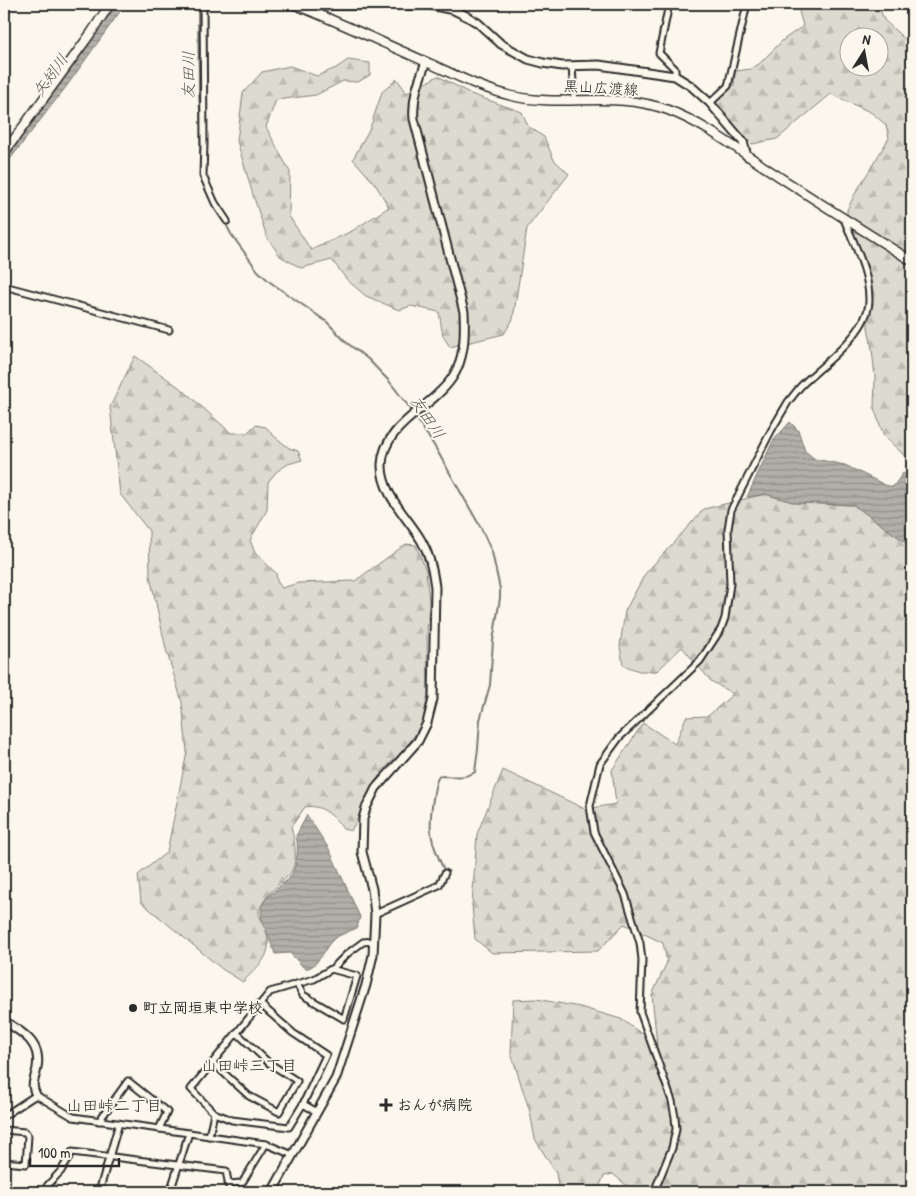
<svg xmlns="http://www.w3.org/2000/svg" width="916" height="1196" viewBox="0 0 916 1196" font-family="'Patrick Hand','Klee One',sans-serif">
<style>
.forest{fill:url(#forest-firs);stroke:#84827e;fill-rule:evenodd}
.water{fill:url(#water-rules);stroke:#7b7a75}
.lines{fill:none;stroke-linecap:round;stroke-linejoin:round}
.stream{stroke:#7b7a75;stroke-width:2}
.minor-casing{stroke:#2b2b2b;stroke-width:9}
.tertiary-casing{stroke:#2b2b2b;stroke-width:11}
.secondary-casing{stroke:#2b2b2b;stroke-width:11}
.minor{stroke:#fbf7ec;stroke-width:5}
.tertiary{stroke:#fbf7ec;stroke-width:7}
.secondary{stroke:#fbf7ec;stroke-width:8}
.poi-dot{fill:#2b2b2b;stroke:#fbf7ec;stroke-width:2}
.labels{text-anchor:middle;stroke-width:4;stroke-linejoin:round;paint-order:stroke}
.street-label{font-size:15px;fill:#2b2b2b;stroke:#fbf7ec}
.poi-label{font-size:15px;font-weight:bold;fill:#2b2b2b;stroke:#fbf7ec;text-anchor:start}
.water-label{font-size:16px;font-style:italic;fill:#5a5956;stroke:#fbf7ec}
.neighbourhood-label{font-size:16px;fill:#2b2b2b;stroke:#fbf7ec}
</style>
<defs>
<pattern id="forest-firs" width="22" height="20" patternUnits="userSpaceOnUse" patternTransform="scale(1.25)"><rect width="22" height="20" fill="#dddad0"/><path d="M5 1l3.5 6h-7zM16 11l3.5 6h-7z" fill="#bebbb3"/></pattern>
<pattern id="water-rules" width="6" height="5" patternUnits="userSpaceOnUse" patternTransform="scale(1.25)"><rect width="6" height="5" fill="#b1afa7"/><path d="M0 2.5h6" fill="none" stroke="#908f88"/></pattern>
</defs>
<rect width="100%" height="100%" fill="#fbf7ec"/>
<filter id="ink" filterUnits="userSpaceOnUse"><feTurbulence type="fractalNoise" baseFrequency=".02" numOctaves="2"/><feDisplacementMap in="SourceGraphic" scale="10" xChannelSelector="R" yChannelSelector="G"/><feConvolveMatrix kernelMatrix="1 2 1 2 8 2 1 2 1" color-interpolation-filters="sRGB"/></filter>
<g filter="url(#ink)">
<g class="forest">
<path d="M801,4H883L880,9L884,20L912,46L911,61L912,63V466L908,459L884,436L874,408L875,377L872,349L868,327L869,280L850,228L847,216V210L855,194L889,138L886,125L872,113L831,94L777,139L752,144L731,123L715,103L734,85L735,71L751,69L759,64L783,40L803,26L799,11ZM848,38H878V68H848Z"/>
<path d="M348,60L370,63V75L358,82L343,81L316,95L276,100L266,127L290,172L289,216L311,250L352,231L389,207L375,184L353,159L370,128L382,92L397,79L407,93L438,76L471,94L522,112L528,126L544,137L554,160L569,174L527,228L513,319L504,334L450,347L443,336L439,312L411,306L399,310L366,296L347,280L332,260L301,268L280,256L267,237L253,195L237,141L243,93L262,72L290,66L317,76L336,68Z"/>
<path d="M135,356L183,390L231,433H247L255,425L266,427L274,436L289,448L298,451L302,460L288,464L276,472L268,482L267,510L250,540L255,553L276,573L277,581L282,588L298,583L355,581L406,544L416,545L426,571L429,602L427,633L428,695L422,725L403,751L382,771L366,797L361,812L351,831L343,829C334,816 322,804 305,807L291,827C295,841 299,864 289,875C282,883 273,888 267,897C264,901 261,905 259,910C258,917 263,921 265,927C275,956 261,962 243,982L222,969L141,902L138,875L167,852L187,752L182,702L166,649L150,576L149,531L120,494L110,407Z"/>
<path d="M765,494L796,503L854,505L912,547V1192H634L613,1174L604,1176L597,1192H559L556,1173L535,1139L530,1112L511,1053L513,1000L536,999L580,1007L621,1019L657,1045L652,995L667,962L663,943L624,924L598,951L492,953L475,939L472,905L477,834L503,770L585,809L616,804L612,770L643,723L675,744L686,717L708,716L733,694L711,681L682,647L657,671H639L623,665L620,646L625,611L645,574L704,509Z"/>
</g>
<g class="water">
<path d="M117,4H124L119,13L66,87L4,167V160L11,150L75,64Z"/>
<path d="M790,422L798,430L805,451L815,459L845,465L885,485L893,487L903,473L912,478V547L854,505L796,503L765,494L747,497L773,441Z"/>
<path d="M307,815L329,849L360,917L357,928C350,931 342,934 335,938C323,947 321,966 305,969L290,953L275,954C272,944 261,922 261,913C260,896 285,886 292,874C297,865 299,846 296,836Z"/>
</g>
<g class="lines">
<g class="stream">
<path d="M198,4L199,92L201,127L200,155L201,173"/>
<path d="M225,222L231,234L258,271L270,282L327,322L347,343L368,359L389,381L413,412"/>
<path d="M415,416L435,447L481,528L492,552L500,589V598L493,641L490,685L480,720L478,749L475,772C465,779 450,776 439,776C435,782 434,791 433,799C428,831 430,840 444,870"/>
</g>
<g class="minor-casing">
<g id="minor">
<path d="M203,4L204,144L203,176L215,203L227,221"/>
<path d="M669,4L659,53L675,69V76"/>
<path d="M572,66L574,99"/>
<path d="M710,103L728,86L747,4"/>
<path d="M4,286L169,330"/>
<path d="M375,914L439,885L445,873"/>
<path d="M297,984L303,995L344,1019L357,976L331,969"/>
<path d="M260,1004L293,1033L326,1055L303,1104L317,1112"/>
<path d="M213,1063L249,1096L279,1112L297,1081L269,1063L237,1033"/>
<path d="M214,1113L232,1120L289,1127L303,1104"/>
<path d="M4,1116L36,1095L73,1117L189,1133L170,1192"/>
<path d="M99,1121L128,1081L167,1112L159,1129"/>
<path d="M4,1130L25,1132L28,1136L26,1164L4,1162"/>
<path d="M189,1133L266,1144L293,1155"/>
<path d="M209,1136L214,1113L191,1089L270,992L314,979L333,968L347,954L363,942L374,941"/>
<path d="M228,1184L242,1183L266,1144"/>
<path d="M58,1192L47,1191V1186L61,1171L72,1152L226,1171L230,1192"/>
<path d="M99,1192L119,1123"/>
<path d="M654,1192L672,1148L676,1129L675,1117L672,1101L640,1012L642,960L640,943L625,894L594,832L590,806L600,764L619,738L700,661L721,629L725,618L730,584L728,529L731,510L771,431L788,402C792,397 796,392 800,387C821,365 870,333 869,299C869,272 854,244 844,219"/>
</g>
</g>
<g class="tertiary-casing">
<g id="tertiary">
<path d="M312,11L316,7L323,5H430L454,10L468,17L478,23L501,44L528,59L543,63L562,66L599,65L675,76L691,86L710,103L743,142L747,156"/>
<path d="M4,1021C22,1032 42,1043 37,1068C35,1081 30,1082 36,1095"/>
<path d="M272,1192L336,1078L366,985L373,955L375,914L372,889L362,852L363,819L366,808L376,788L418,741L427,723L433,699L435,587C433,570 430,555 421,540C407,516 381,494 382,464C384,424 432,408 452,378C465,359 465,334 464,312L414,119C412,98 419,81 426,62"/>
</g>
</g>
<g class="secondary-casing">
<g id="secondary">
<path d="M293,4C340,22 385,44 431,64C457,76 483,89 512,96C564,108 615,90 668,110C705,124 737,149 769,170C816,201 864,231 912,261"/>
<path d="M4,153L91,33L110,4"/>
</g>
</g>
<use href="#minor" class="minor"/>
<use href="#tertiary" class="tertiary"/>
<use href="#secondary" class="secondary"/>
</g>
</g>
<g class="poi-dot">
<circle cx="133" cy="1008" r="5"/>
<path d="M383.5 1097.5h5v5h5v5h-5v5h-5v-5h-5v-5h5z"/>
</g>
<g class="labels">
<g class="street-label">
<text transform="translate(601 88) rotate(3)" y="5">黒山広渡線</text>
</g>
<g class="poi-label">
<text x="143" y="1013">町立岡垣東中学校</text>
<text x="397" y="1110">おんが病院</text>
</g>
<g class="water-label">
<text transform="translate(50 75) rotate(-54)" y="6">矢矧川</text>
<text transform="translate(188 75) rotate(-90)" y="6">友田川</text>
<text transform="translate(428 417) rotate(56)" y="6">友田川</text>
</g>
<g class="neighbourhood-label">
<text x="249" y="1071">山田峠三丁目</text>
<text x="114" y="1111">山田峠二丁目</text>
</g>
</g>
<rect width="916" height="1196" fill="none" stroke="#fbf7ec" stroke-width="20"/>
<rect x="10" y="10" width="896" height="1176" fill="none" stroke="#2b2b2b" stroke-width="2" filter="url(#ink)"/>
<g transform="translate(864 52) rotate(11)"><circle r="24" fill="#fbf7ec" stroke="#a8a59f"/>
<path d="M0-4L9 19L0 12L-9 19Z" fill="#2b2b2b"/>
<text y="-8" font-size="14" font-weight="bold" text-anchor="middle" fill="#2b2b2b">N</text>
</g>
<path d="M30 1158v8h89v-8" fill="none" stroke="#2b2b2b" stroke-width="2.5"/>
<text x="38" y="1158" font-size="15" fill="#2b2b2b" stroke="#fbf7ec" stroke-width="4" paint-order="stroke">100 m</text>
</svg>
